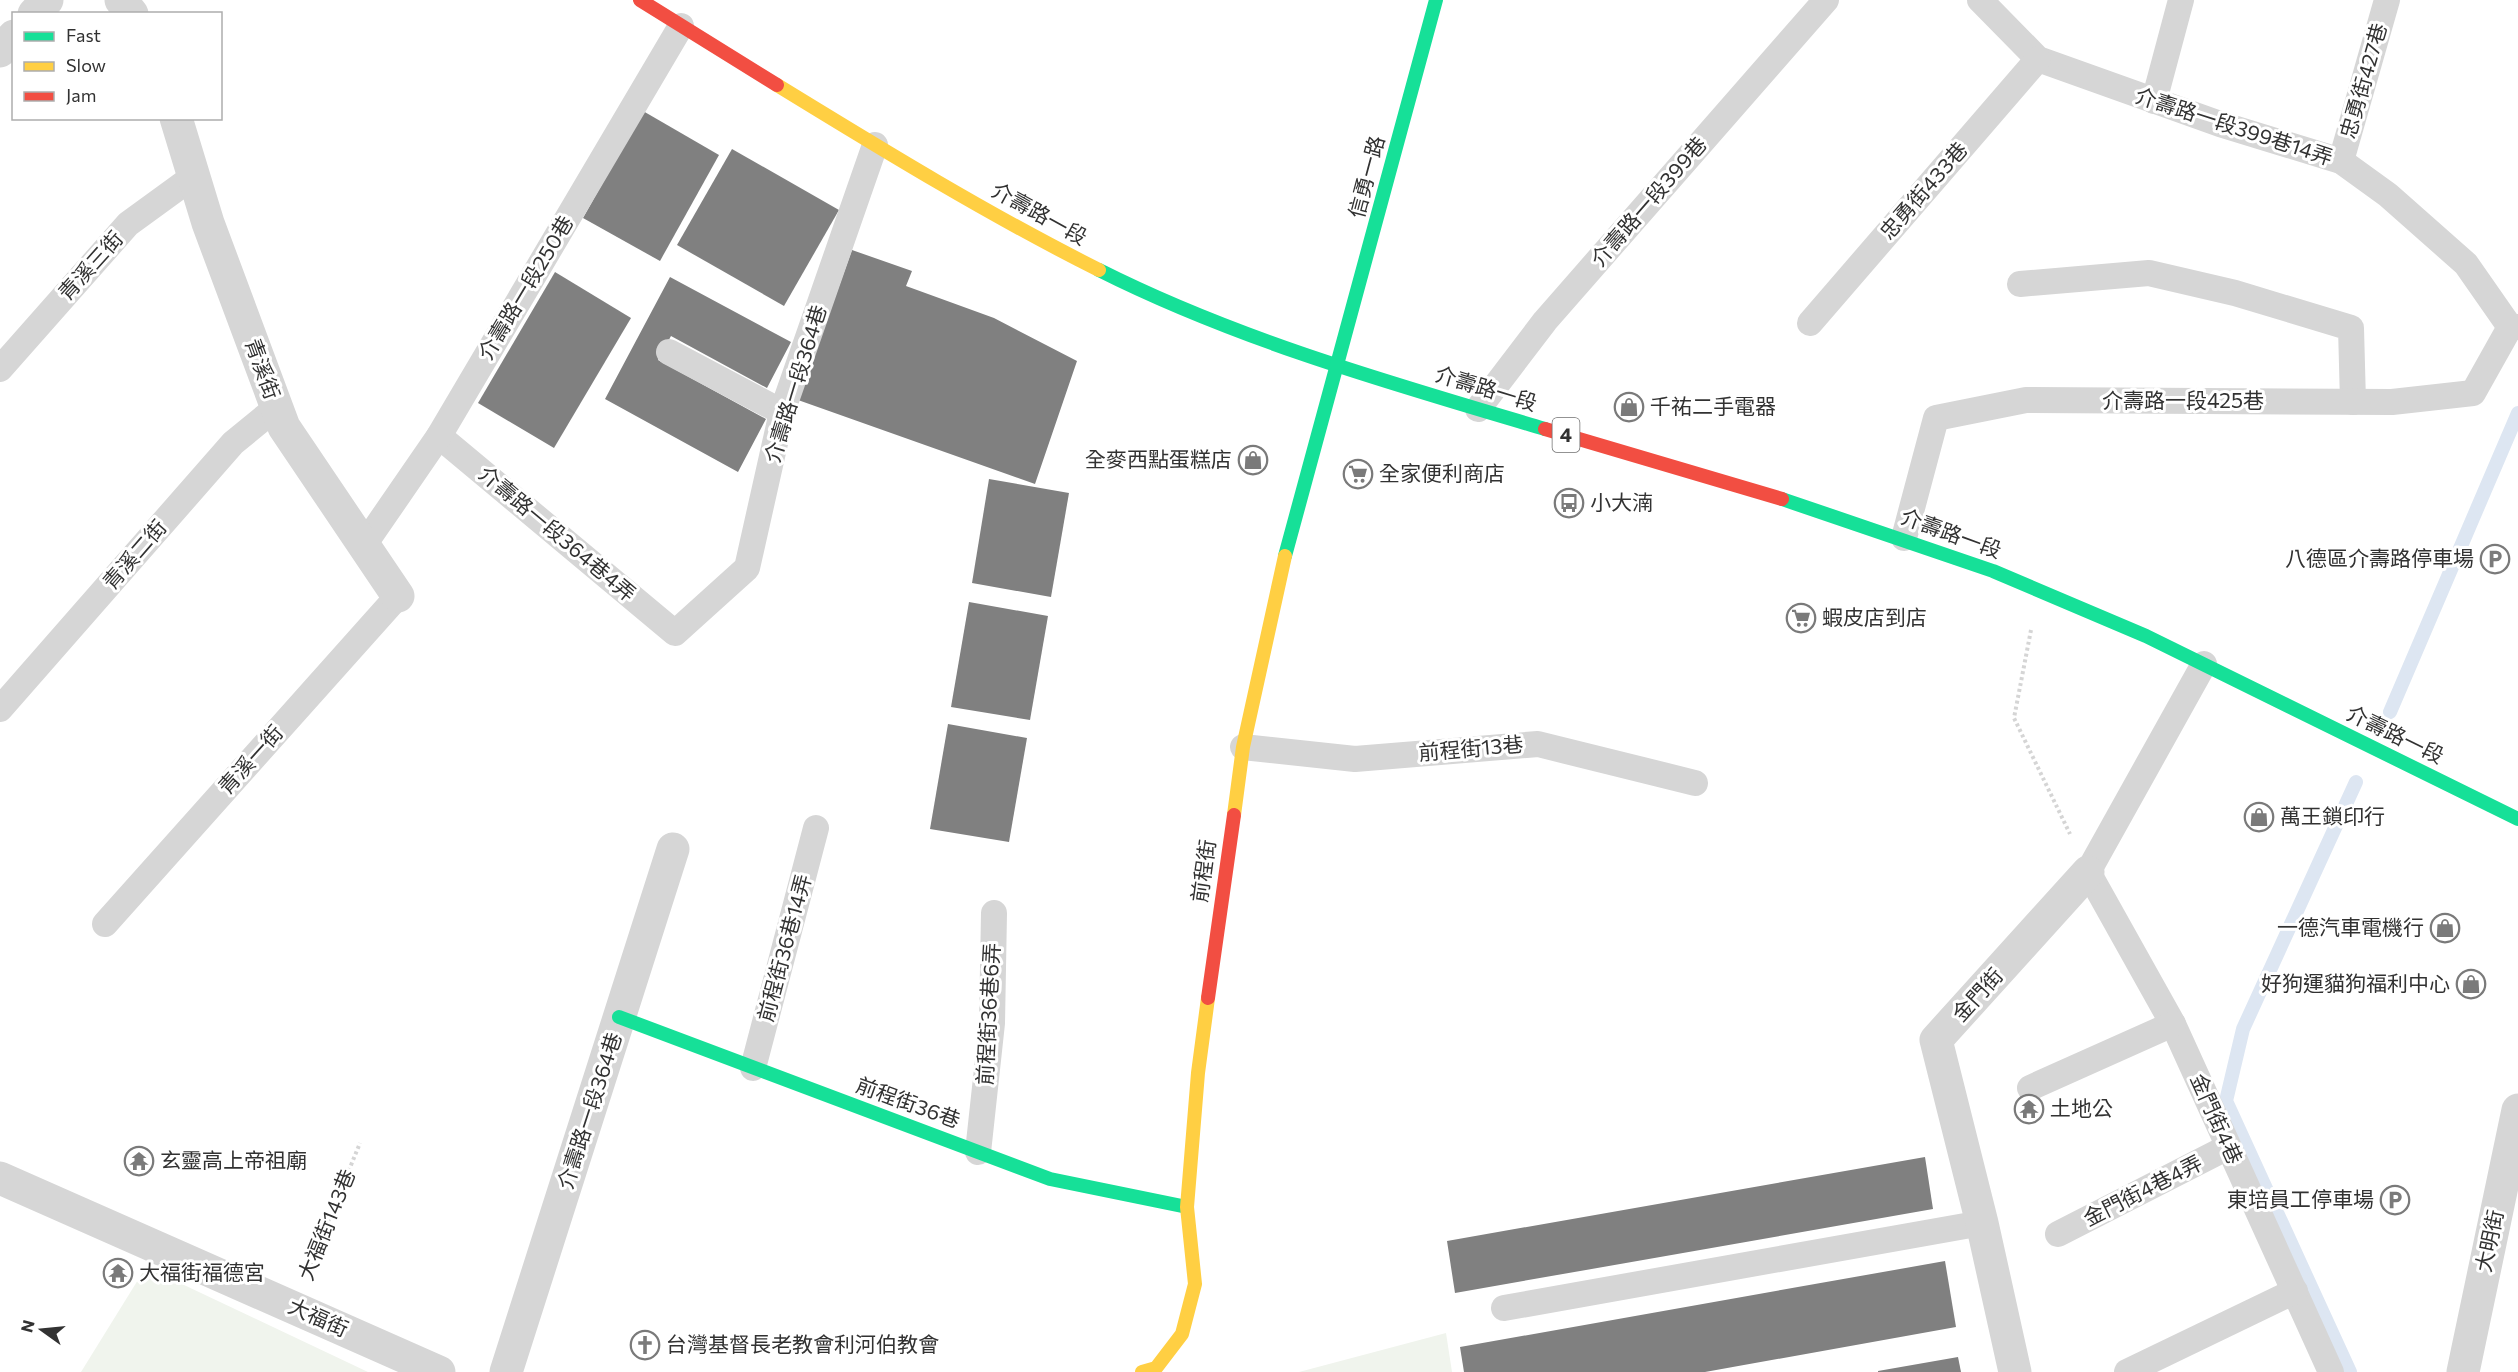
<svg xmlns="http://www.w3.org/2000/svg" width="2518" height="1372" viewBox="0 0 2518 1372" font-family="Commissioner,'Noto Sans TC',sans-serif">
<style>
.green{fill:#f0f4ed}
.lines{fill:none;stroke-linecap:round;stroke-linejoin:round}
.stream{stroke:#dde6f2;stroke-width:14}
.building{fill:#808080}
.path{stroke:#d5d5d5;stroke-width:4;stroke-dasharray:3 3;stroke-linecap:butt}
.lane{stroke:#d6d6d6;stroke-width:26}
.street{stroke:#d6d6d6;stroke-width:33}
.fast{stroke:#16e098;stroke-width:14}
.slow{stroke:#ffcf43;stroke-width:14}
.jam{stroke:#f24e42;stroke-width:14}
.labels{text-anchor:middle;stroke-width:6;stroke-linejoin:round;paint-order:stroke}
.shield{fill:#fff;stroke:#707070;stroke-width:1.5}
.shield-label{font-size:20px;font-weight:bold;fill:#323232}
.street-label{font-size:21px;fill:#323232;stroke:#fff}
.poi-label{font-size:21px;fill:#323232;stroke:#fff;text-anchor:start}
</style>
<rect width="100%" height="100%" fill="#fff"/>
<g class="green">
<path d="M146,1267L368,1372H81Z"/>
<path d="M1446,1333L1452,1372H1299Z"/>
</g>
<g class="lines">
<g class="stream">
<path d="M2390,712L2518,413"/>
<path d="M2350,1372L2226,1101L2243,1029L2356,782"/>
</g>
</g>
<g class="building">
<path d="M643,111L719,155L660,261L583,218Z"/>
<path d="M732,149L839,210L784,306L677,245Z"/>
<path d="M852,250L912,271L906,286L994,318L1077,361L1035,484L798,400Z"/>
<path d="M555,272L631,318L554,448L478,403Z"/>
<path d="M670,277L791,342L767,388L671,336L658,360L766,419L738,472L605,399Z"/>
<path d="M989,479L1069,493L1051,597L972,583Z"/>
<path d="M969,602L1048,616L1030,720L951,707Z"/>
<path d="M948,724L1027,738L1009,842L930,829Z"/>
<path d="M1925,1157L1933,1209L1455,1293L1447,1241Z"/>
<path d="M1945,1261L1956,1327L1705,1372H1464L1460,1347Z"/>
<path d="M1958,1357L1961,1372H1878V1371Z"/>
</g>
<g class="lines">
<g class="path">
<path d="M2031,630L2014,718L2070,834"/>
<path d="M308,1271L360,1143"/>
</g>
<g class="lane">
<path d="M1980,0L2038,59L2220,124L2341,161L2388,195L2466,264L2510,327"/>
<path d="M2154,101L2181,0"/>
<path d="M2341,161L2387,0"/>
<path d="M2020,284L2149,273L2235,293L2351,328L2353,402"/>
<path d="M1810,323L2038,59"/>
<path d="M669,352L782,412"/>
<path d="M0,369L128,224L194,176"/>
<path d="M1478,409L1545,321L1826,0"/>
<path d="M439,436L675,633L747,568L782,412L875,145"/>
<path d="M1904,538L1936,418L2026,400L2392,402L2473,393L2510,327H2518"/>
<path d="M364,545L439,436L681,26"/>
<path d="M2204,664L2088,872L2173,1024L2331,1372"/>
<path d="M0,709L233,443L277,407"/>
<path d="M1243,747L1355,759L1538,744L1695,783"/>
<path d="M105,924L398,596"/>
<path d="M753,1068L816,828"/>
<path d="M2030,1088L2173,1024"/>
<path d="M978,1152L992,1023L994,913"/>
<path d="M2058,1234L2228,1147"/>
<path d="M1504,1308L1982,1223"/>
<path d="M2127,1372L2295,1291"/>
</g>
<g class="street">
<path d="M121,0L132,14"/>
<path d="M34,14L47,0"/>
<path d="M0,51L14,36"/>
<path d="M176,118L208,223L284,427L398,596"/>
<path d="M0,1178L439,1372"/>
<path d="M506,1372L673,849"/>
<path d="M2015,1372L1982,1223L1936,1040L2088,872"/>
<path d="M2463,1372L2518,1110"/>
</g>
<g class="fast">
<path d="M1099,270C1240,341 1394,384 1545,429"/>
<path d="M1782,499L1993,571L2146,636L2518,819"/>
<path d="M1285,556L1436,0"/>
<path d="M619,1017L1050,1179L1187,1207"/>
</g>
<g class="slow">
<path d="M777,85C883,150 989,215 1099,270"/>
<path d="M1234,815L1243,747L1285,556"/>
<path d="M1142,1372L1156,1368L1182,1334L1195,1284L1187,1207L1198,1073L1208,998"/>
</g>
<g class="jam">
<path d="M640,0L777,85"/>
<path d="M1545,429L1782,499"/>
<path d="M1208,998L1234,815"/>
</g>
</g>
<defs>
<g id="shop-ring" transform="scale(1.5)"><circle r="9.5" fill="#fff" stroke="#7a7a7a" stroke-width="1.5"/><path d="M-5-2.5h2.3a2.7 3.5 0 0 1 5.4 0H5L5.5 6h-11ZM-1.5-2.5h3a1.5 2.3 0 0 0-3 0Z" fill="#7a7a7a"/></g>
<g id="supermarket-ring" transform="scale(1.5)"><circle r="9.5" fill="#fff" stroke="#7a7a7a" stroke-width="1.5"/><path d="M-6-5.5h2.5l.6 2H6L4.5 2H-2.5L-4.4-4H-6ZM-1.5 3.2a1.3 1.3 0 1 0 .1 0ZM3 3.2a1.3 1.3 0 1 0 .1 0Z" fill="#7a7a7a"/></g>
<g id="bus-ring" transform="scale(1.5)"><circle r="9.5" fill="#fff" stroke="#7a7a7a" stroke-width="1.5"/><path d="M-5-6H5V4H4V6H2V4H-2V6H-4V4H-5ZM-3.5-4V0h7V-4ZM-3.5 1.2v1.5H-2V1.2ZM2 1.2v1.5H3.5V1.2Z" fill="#7a7a7a"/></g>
<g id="parking-ring" transform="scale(1.5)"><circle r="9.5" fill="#fff" stroke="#7a7a7a" stroke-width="1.5"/><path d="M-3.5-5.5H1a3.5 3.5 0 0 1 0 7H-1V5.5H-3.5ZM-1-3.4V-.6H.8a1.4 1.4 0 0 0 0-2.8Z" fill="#7a7a7a"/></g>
<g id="temple-ring" transform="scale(1.5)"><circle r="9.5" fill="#fff" stroke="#7a7a7a" stroke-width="1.5"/><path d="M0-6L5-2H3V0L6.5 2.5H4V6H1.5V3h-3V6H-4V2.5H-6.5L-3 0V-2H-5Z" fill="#7a7a7a"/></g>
<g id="church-ring" transform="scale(1.5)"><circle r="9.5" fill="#fff" stroke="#7a7a7a" stroke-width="1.5"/><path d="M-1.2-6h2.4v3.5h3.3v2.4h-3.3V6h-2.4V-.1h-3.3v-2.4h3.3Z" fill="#7a7a7a"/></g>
</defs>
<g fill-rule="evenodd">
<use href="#shop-ring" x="1629" y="407"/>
<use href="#shop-ring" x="1253" y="460"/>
<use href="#supermarket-ring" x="1358" y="474"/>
<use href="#bus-ring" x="1569" y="503"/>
<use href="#parking-ring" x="2495" y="559"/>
<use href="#supermarket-ring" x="1801" y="618"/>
<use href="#shop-ring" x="2259" y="817"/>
<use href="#shop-ring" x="2445" y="928"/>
<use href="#shop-ring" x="2471" y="984"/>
<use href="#temple-ring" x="2029" y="1109"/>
<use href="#temple-ring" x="139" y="1161"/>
<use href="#parking-ring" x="2395" y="1200"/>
<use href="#temple-ring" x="118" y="1273"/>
<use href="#church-ring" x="645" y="1345"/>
</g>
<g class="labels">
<rect class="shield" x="1552.5" y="418" width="27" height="34" rx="4.5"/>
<g class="shield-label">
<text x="1566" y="442">4</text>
</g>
<g class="street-label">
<text transform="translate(2364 81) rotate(-74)" y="7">忠勇街427巷</text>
<text transform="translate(2234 127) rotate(18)" y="7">介壽路一段399巷14弄</text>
<text transform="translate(1367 177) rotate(-75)" y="7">信勇一路</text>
<text transform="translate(1924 191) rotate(-49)" y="7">忠勇街433巷</text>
<text transform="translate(1649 202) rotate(-49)" y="7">介壽路一段399巷</text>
<text transform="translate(1039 214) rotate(29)" y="7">介壽路一段</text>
<text transform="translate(91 266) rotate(-48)" y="7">青溪三街</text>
<text transform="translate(526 288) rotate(-59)" y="7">介壽路一段250巷</text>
<text transform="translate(262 369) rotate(70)" y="7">青溪街</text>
<text transform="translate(796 384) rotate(-73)" y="7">介壽路一段364巷</text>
<text transform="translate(1486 389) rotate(17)" y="7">介壽路一段</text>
<text x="2183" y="408">介壽路一段425巷</text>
<text transform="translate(557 534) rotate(40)" y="7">介壽路一段364巷4弄</text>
<text transform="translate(1951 534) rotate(20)" y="7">介壽路一段</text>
<text transform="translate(135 555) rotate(-49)" y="7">青溪二街</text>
<text transform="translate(2395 735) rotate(26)" y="7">介壽路一段</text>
<text transform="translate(1471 749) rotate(-5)" y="7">前程街13巷</text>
<text transform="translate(251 760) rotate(-48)" y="7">青溪一街</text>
<text transform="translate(1204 871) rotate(-82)" y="7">前程街</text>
<text transform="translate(785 948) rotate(-75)" y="7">前程街36巷14弄</text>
<text transform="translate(1978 995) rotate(-48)" y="7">金門街</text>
<text transform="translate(989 1014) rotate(-87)" y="7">前程街36巷6弄</text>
<text transform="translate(908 1103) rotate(20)" y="7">前程街36巷</text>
<text transform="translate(590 1111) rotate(-72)" y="7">介壽路一段364巷</text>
<text transform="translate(2216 1119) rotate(66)" y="7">金門街4巷</text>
<text transform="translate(2143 1191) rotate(-27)" y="7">金門街4巷4弄</text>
<text transform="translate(327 1225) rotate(-68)" y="7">大福街143巷</text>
<text transform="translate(2490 1241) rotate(-78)" y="7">大明街</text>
<text transform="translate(318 1318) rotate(24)" y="7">大福街</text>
</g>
<g class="poi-label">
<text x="1650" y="414">千祐二手電器</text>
<text x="1232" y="467" text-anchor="end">全麥西點蛋糕店</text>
<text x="1379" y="481">全家便利商店</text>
<text x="1590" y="510">小大湳</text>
<text x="2474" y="566" text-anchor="end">八德區介壽路停車場</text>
<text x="1822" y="625">蝦皮店到店</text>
<text x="2280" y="824">萬王鎖印行</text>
<text x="2424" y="935" text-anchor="end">一德汽車電機行</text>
<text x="2450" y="991" text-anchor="end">好狗運貓狗福利中心</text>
<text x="2050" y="1116">土地公</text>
<text x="160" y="1168">玄靈高上帝祖廟</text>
<text x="2374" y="1207" text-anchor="end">東培員工停車場</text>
<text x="139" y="1280">大福街福德宮</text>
<text x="666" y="1352">台灣基督長老教會利河伯教會</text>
</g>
</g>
<rect x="12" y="12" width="210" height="108" fill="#ffffff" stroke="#adadad" stroke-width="1.5"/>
<rect x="24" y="32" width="30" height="9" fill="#16e098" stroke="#adadad" stroke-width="1.5"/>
<text x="66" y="42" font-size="18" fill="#323232">Fast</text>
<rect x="24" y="62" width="30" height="9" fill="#ffcf43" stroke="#adadad" stroke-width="1.5"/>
<text x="66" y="72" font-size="18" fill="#323232">Slow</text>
<rect x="24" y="92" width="30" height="9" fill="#f24e42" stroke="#adadad" stroke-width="1.5"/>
<text x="66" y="102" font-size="18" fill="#323232">Jam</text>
<g transform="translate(42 1330) rotate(285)" stroke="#ffffff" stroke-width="4.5" paint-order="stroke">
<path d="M0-4.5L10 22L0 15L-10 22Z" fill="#323232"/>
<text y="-9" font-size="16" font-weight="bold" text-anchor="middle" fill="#323232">N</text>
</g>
</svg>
